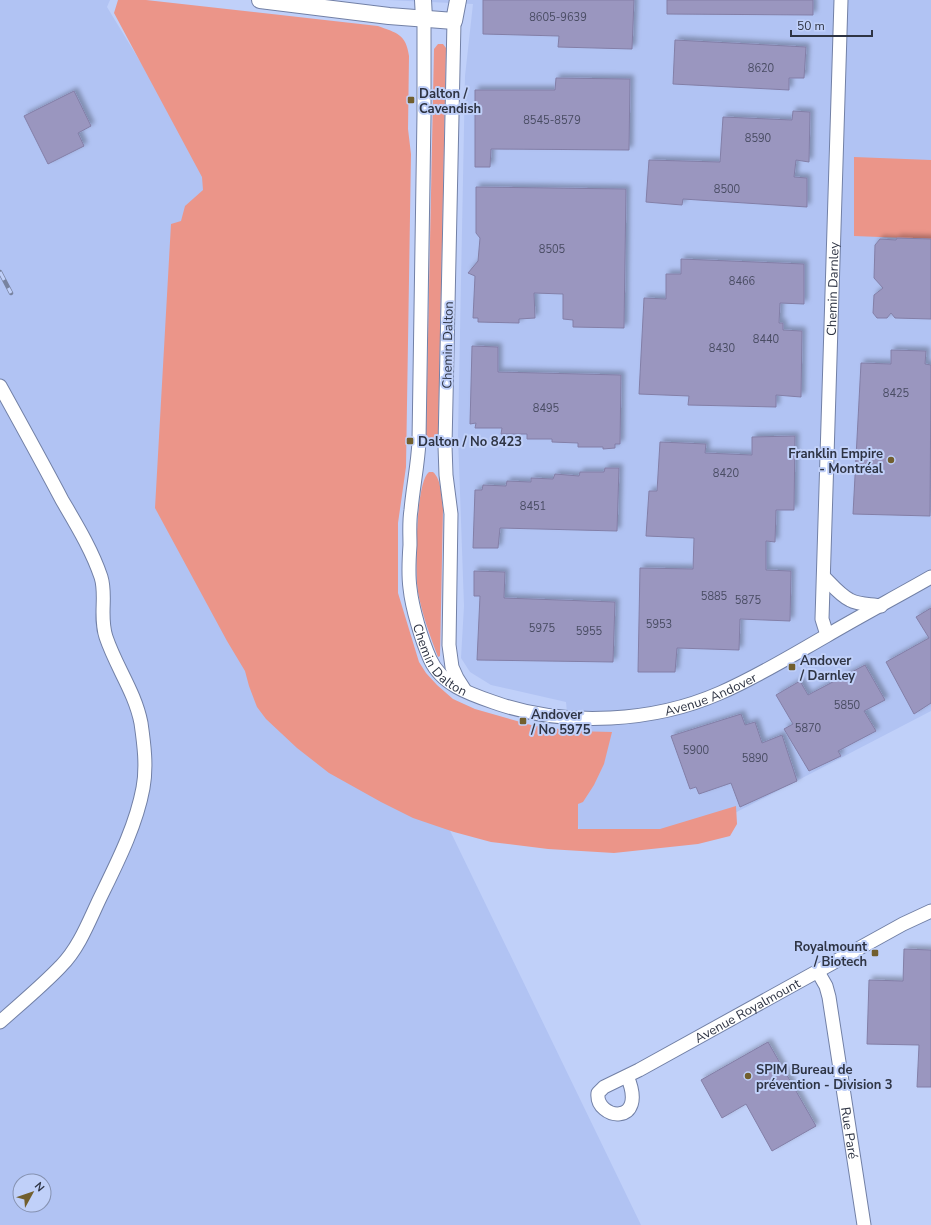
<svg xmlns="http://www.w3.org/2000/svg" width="931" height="1225" viewBox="0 0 931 1225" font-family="'Nunito Sans',sans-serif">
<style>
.built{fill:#b1c3f3;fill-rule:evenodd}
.green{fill:#eb9589}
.building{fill:#9a96bf;stroke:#837fa7;filter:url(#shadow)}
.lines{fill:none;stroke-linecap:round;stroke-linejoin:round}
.minor-casing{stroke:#7280a6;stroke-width:15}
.major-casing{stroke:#7280a6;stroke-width:18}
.minor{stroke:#fff;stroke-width:13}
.major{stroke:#fff;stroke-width:16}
.rail-casing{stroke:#7883a0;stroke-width:4.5}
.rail{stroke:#c0d0f9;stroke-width:3;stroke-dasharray:9;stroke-linecap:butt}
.poi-dot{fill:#725f2e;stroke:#c0d0f9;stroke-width:1.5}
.labels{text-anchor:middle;stroke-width:4;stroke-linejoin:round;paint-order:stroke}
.number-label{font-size:11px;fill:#494c63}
.poi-label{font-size:13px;font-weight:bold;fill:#2e3444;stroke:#c0d0f9;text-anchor:start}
.street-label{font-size:13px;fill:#2e3444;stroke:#c0d0f9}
</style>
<defs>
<filter id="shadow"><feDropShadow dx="3.5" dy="-3.5" stdDeviation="2" flood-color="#0004"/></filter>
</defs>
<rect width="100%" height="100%" fill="#c0d0f9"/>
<g class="built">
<path d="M0,0H110L107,7L208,173L441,812L641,1225H0ZM20,1181H44V1205H20Z"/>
<path d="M386,0H931V711L681,841L580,845L566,702L491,685L470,672L461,658L464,606L458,436L465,76L473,4Z"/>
</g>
<g class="green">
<path d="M118,0H146L378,26C397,33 406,34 409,56L408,129L411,154L406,467L398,523V593L419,662L426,673L437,685L453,699L475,709L531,725L573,731L612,732L604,764L594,785L583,802L578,804V829H660L736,806L737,824L730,836L698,844L614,853L548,849L491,842L454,832L413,818L381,802L329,773L297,748L266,719L257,707L249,686L245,671L227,641L155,508L171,224L181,221L185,206L203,190L202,177L114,13Z"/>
<path d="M438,44H443L446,48L438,434L437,438L435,440H430L427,438L426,435L434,49Z"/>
<path d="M854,157L931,160V239L854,236Z"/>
<path d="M429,472H433C442,480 441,497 443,508L440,656L438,657C430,636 422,614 418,592C415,574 415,482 429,472Z"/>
</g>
<g class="building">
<path d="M483,0H634L632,49L558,47L559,36L483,34Z"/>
<path d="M667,0H813V15L667,14Z"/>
<path d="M675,40L806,47L804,78H789V90L673,84Z"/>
<path d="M556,78L630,79L629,150L491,149L490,167H475V90H555Z"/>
<path d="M74,91L91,126L78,133L84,146L48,164L24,116Z"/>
<path d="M793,111L810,112L809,162L796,160L794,177L807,178V207L683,199L682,205L646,202L649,160L720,162L723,117L792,120Z"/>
<path d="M476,187L626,189L624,328L573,327V320L563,319V294L534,293L535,318L519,319V323L478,322V318H473L475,276L468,273L478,261L480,238L476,233Z"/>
<path d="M897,238L931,239V319L895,318L891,313L887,318H877L873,313L874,295L883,288L874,278L875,245L880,239L896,240Z"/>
<path d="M681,259L804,264V304L780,303L779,323H783V330L802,331L801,397L776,395V407L688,405L689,396L639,394L644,298L666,299V274H681Z"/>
<path d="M472,346L498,347V372L621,375L620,444H615V448L603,449V447H578V443L552,442V439H527V434H501L502,428H475L476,423L470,424Z"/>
<path d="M891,350L926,351L925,364L931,365L930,516L853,514L861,363L891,364Z"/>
<path d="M795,436L794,510H776L775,542L766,541V570L791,571L790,621L740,619L739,650L677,648L675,672H638L640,568L693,569L694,538L646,536L649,491H657L660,442L706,444L705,453L752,455V437Z"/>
<path d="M605,468H619L617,531L500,528L498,548H473L475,490H482L483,485L506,486L507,481L531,482V478L553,479L555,474L579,476L580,472H604Z"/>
<path d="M474,571L505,572L504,598L615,602L613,662L477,660L480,596H474Z"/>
<path d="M931,608V703L914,714L886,662L929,638L916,617Z"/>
<path d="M865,665L885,700L864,711L876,731L838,751L841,756L809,771L784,729L793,724L776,695L800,681L808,695Z"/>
<path d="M741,714L745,725L755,722L762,743L782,735L797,781L740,807L731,783L699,794L696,787L690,789L671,736Z"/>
<path d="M904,949L931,950V1087H917L919,1045L867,1044L869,980L903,981Z"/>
<path d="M768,1042L816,1126L772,1151L746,1104L722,1118L701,1080Z"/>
</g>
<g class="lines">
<g class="minor-casing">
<g id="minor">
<path id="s1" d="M424,18V114L419,441C418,464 413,487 411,510C409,522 410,534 410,545C409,559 408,574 410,588C412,608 422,641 430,659C442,686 473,695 499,704C568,727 654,722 720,693C757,677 791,656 826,636C860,616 896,597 931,577"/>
<path d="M454,21L445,446L446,475L451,514L449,645L452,667L457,678L464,689"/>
<path d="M0,386C21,424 42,462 62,500C76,524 92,550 101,577C107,596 99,616 106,637C116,667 135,692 141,723C144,744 147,767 143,788C136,826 117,863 100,898C89,921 79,948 61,966C42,986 20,1004 0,1022"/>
<path d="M824,577C832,585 840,595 850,600C859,605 871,604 881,606"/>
<path id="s2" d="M827,635L822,619L841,0"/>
<path id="s3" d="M818,972L826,986L829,997L864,1225"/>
<path id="s4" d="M627,1076C649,1127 595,1120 598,1093L604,1087L639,1070L903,924L931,911"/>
</g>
</g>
<g class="major-casing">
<g id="major">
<path d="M260,0L389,16L454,21L458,0"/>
<path d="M423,0L424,18"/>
</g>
</g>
<use href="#minor" class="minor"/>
<use href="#major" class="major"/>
<g class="rail-casing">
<path id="rail" d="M0,272L11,293"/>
</g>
<use href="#rail" class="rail"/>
</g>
<g class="poi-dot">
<rect x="407" y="96" width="8" height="8" rx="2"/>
<rect x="406" y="437" width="8" height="8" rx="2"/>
<circle cx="891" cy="460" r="4"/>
<rect x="788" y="663" width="8" height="8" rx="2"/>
<rect x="519" y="717" width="8" height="8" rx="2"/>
<rect x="871" y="949" width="8" height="8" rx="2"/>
<circle cx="748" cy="1076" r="4"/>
</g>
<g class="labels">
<g class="number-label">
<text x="558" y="21">8605-9639</text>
<text x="761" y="72">8620</text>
<text x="552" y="124">8545-8579</text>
<text x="758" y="142">8590</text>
<text x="727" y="193">8500</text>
<text x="552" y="253">8505</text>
<text x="742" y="285">8466</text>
<text x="766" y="343">8440</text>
<text x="722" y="352">8430</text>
<text x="896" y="397">8425</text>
<text x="546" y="412">8495</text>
<text x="726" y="477">8420</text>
<text x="533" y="510">8451</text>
<text x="714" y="600">5885</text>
<text x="748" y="604">5875</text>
<text x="659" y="628">5953</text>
<text x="542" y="632">5975</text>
<text x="589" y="635">5955</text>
<text x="847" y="709">5850</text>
<text x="808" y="732">5870</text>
<text x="696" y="754">5900</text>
<text x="755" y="762">5890</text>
</g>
<g class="poi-label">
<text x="419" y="98">Dalton /<tspan x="419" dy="15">Cavendish</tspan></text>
<text x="418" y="446">Dalton / No 8423</text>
<text x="883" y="458" text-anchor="end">Franklin Empire<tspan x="883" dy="15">- Montréal</tspan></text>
<text x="800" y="665">Andover<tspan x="800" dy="15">/ Darnley</tspan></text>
<text x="531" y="719">Andover<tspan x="531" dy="15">/ No 5975</tspan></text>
<text x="867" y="951" text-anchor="end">Royalmount<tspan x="867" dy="15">/ Biotech</tspan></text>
<text x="756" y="1074">SPIM Bureau de<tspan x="756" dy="15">prévention - Division 3</tspan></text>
</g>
<g class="street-label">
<text dy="5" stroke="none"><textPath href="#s2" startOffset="347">Chemin Darnley</textPath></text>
<text transform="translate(447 345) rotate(-89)" y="5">Chemin Dalton</text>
<text dy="5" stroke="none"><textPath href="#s1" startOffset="651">Chemin Dalton</textPath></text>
<text dy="5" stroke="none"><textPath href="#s1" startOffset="946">Avenue Andover</textPath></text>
<text dy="5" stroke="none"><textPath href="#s4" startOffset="250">Avenue Royalmount</textPath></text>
<text dy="5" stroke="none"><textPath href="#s3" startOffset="165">Rue Paré</textPath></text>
</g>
</g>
<g transform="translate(32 1193) rotate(50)"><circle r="19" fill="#c0d0f9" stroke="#8692b1"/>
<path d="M0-3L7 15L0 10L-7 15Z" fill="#725f2e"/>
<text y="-6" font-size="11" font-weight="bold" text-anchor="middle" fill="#2e3444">N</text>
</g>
<path d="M791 30v6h81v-6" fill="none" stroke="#2e3444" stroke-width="2"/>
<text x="797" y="30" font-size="12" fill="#2e3444" stroke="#c0d0f9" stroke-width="3" paint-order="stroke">50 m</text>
</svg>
